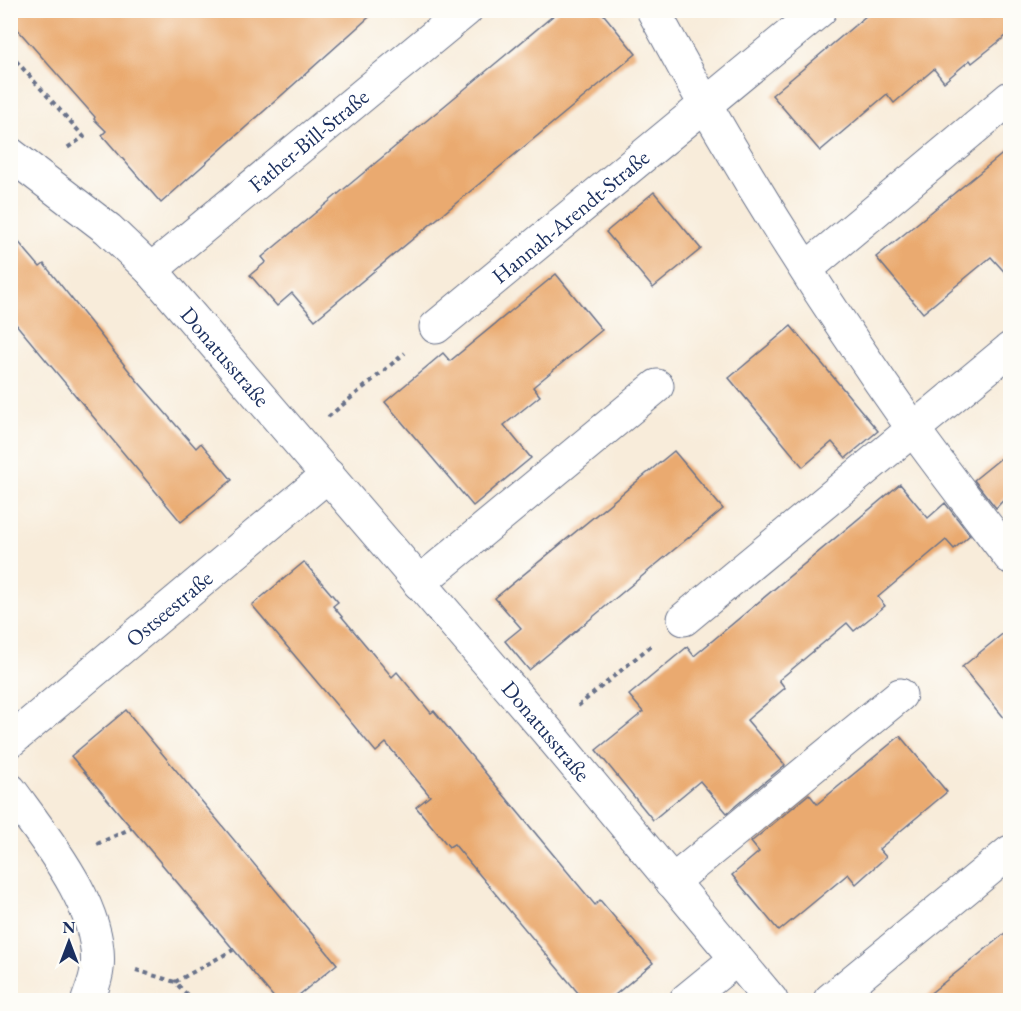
<svg xmlns="http://www.w3.org/2000/svg" width="1021" height="1011" viewBox="0 0 1021 1011" font-family="'EB Garamond',serif">
<style>
.building{fill:#eaaa6f}
.lines{fill:none;stroke-linecap:round;stroke-linejoin:round}
.minor-casing{stroke:#687189;stroke-width:35}
.path{stroke:#687189;stroke-width:4;stroke-dasharray:4.5 4.5;stroke-linecap:butt}
.minor{stroke:#fff;stroke-width:33}
.labels{text-anchor:middle;stroke-width:4.5;stroke-linejoin:round;paint-order:stroke}
.street-label{font-size:22px;fill:#1b2f5e;stroke:#fdfcf7}
</style>
<rect width="100%" height="100%" fill="#fdfcf7"/>
<filter id="ink" filterUnits="userSpaceOnUse"><feTurbulence type="fractalNoise" baseFrequency=".0167" numOctaves="2"/><feDisplacementMap in="SourceGraphic" scale="12" xChannelSelector="R" yChannelSelector="G"/><feConvolveMatrix kernelMatrix="1 2 1 2 8 2 1 2 1" color-interpolation-filters="sRGB"/></filter>
<filter id="wash" filterUnits="userSpaceOnUse"><feTurbulence type="fractalNoise" baseFrequency=".008" numOctaves="4" result="noise"/><feDisplacementMap in="SourceGraphic" scale="24" xChannelSelector="R" yChannelSelector="G"/><feGaussianBlur stdDeviation="1.35" result="paint"/><feColorMatrix in="noise" values="0 0 0 0 0 0 0 0 0 0 0 0 0 0 0 0 0 1.4 0 .05"/><feComposite in="paint" operator="in"/></filter>
<g filter="url(#wash)">
<rect width="100%" height="100%" fill="#f8ecda"/>
<g id="blocks">
<g class="building">
<path d="M10,10H377L161,203L102,135L106,131L94,119L95,117L10,21Z"/>
<path d="M560,10H600L636,54L315,320L292,293L277,306L250,275L266,262L262,257Z"/>
<path d="M873,10H1011V32L972,63L970,60L944,82L934,69L894,103L887,94L820,151L772,95Z"/>
<path d="M1011,147V279L991,257L923,313L876,257Z"/>
<path d="M654,192L701,249L653,288L606,232Z"/>
<path d="M10,232L40,267L44,264L134,377L196,448L201,443L232,480L181,522L10,317Z"/>
<path d="M556,274L602,330L533,387L540,396L504,425L531,458L473,506L385,402L443,353L450,361Z"/>
<path d="M791,326L878,431L846,458L832,442L803,467L729,378Z"/>
<path d="M1011,450V492L996,508L974,480Z"/>
<path d="M674,451L723,509L529,670L505,641L521,628L495,598Z"/>
<path d="M900,484L928,518L945,503L970,535L954,549L946,540L878,597L885,606L854,631L847,623L779,680L785,688L747,720L785,765L727,813L700,781L653,820L596,750L643,712L629,695L687,647L694,656Z"/>
<path d="M304,562L338,602L333,606L392,677L397,672L431,713L434,711L595,905L600,900L653,963L609,1000H584L454,844L449,847L416,807L430,796L386,743L376,752L252,605Z"/>
<path d="M1011,627V726L962,667Z"/>
<path d="M126,710L337,964L293,1000H276L71,756Z"/>
<path d="M900,736L947,792L879,849L886,857L856,884L848,874L779,931L732,875L759,852L751,842L809,794L817,804Z"/>
<path d="M1011,928V1000H922L982,952Z"/>
</g>
</g>
</g>
<g filter="url(#ink)">
<use href="#blocks" fill-opacity="0" stroke="#687189" stroke-width="1.5"/>
<g class="lines">
<g class="minor-casing">
<g id="minor">
<path d="M653,10C730,155 819,296 914,430C945,473 978,515 1010,557"/>
<path id="s1" d="M10,154L108,229L151,270L547,731L771,1000"/>
<path d="M806,269L1010,98"/>
<path id="s2" d="M151,270L466,10"/>
<path id="s3" d="M436,327L820,10"/>
<path d="M419,583L657,386"/>
<path d="M684,619L1010,349"/>
<path id="s4" d="M10,741L328,475"/>
<path d="M10,790C44,837 104,909 97,969C96,980 91,991 88,1000"/>
<path d="M672,882L900,695"/>
<path d="M686,1000L735,960"/>
<path d="M830,1000L1010,852"/>
</g>
</g>
<g class="path">
<path d="M10,54L84,137L67,148"/>
<path d="M328,417L405,353"/>
<path d="M578,706L653,644"/>
<path d="M97,844L132,828"/>
<path d="M136,970L175,982L192,1000"/>
<path d="M175,982L233,950"/>
</g>
<use href="#minor" class="minor"/>
</g>
</g>
<g class="labels">
<g class="street-label">
<text dy="8" stroke="none"><textPath href="#s2" startOffset="204">Father-Bill-Straße</textPath></text>
<text dy="8" stroke="none"><textPath href="#s3" startOffset="174">Hannah-Arendt-Straße</textPath></text>
<text dy="8" stroke="none"><textPath href="#s1" startOffset="297">Donatusstraße</textPath></text>
<text dy="8" stroke="none"><textPath href="#s4" startOffset="207">Ostseestraße</textPath></text>
<text dy="8" stroke="none"><textPath href="#s1" startOffset="790">Donatusstraße</textPath></text>
</g>
</g>
<rect width="1021" height="1011" fill="none" stroke="#fdfcf7" stroke-width="36"/>
<g transform="translate(69 942)" stroke="#fdfcf7" stroke-width="4.5" paint-order="stroke">
<path d="M0-4.5L10 22L0 15L-10 22Z" fill="#1b2f5e"/>
<text y="-9" font-size="16" font-weight="bold" text-anchor="middle" fill="#1b2f5e">N</text>
</g>
</svg>
